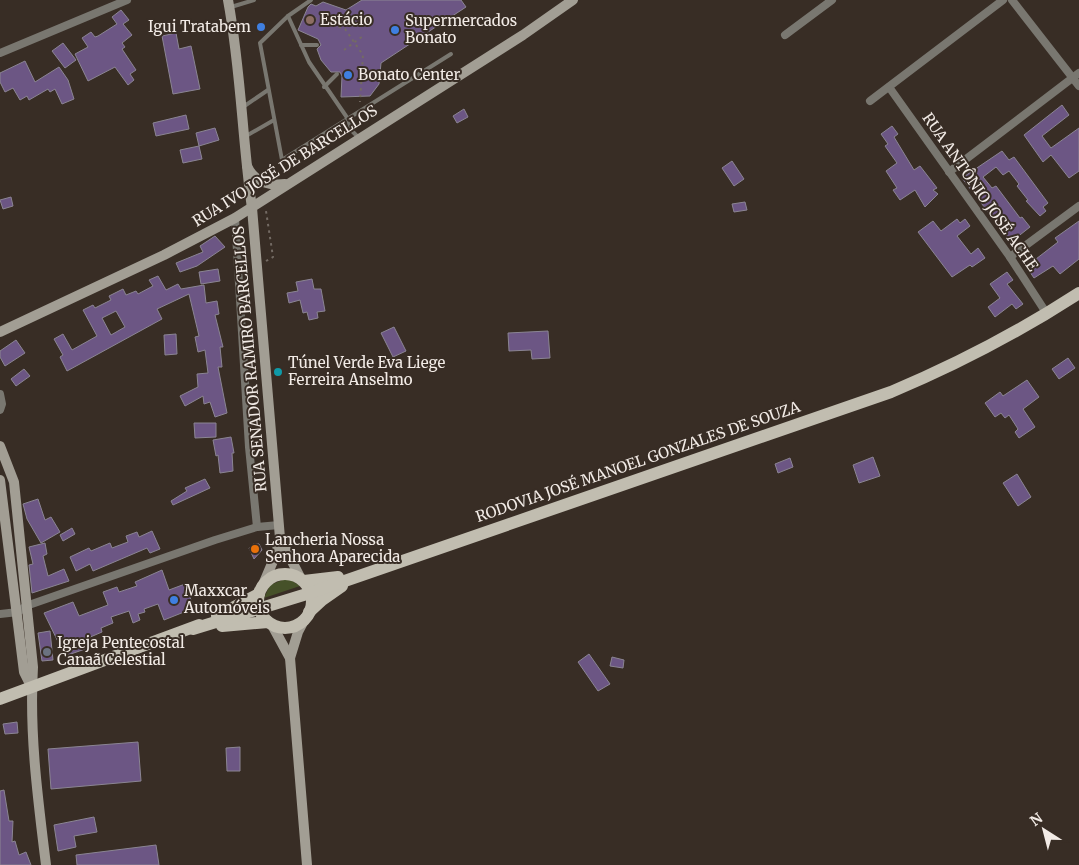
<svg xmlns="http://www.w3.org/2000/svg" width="1079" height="865" viewBox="0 0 1079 865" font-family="Merriweather,serif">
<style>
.green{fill:#465129}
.building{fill:#6c5684;stroke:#8b8593;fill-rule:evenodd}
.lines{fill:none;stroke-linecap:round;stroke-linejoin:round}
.path{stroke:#746b64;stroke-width:2;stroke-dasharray:2.5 4;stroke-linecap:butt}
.lane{stroke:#797770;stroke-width:4}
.street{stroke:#797770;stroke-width:8}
.secondary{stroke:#a29e94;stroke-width:10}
.primary{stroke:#c1bdb0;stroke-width:12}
.education-dot{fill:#8d6e63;stroke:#382d25;stroke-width:2}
.shop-dot{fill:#3f7fe0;stroke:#382d25;stroke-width:2}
.culture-dot{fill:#0f9aa8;stroke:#382d25;stroke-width:2}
.food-dot{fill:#e8710a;stroke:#382d25;stroke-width:2}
.worship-dot{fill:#6b7280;stroke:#382d25;stroke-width:2}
.labels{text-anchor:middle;stroke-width:4;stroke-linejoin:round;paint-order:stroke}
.poi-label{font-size:15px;fill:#f2ebe6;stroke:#382d25;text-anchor:start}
.street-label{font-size:15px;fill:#f2ebe6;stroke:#382d25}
</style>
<rect width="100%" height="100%" fill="#382d25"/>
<path class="green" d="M285,579L291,580L300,586L264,598L270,585Z"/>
<g class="building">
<path d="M362,0H461L466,7L381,63L379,84L370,96L341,97L342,76L340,72H331L321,60L317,49L321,45L318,39L298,30L308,7L311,4L316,6L323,2L346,10Z"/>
<path d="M121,10L129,20L123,24L132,35L122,43L125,47L122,49L136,70L130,74L134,80L128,85L115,67L88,81L75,54L88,47L82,38L91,32L95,37L98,36L117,24L112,17Z"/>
<path d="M176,33L179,49L191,46L200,89L173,94L162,36Z"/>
<path d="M63,43L76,60L65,68L52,51Z"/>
<path d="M25,61L35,82L59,67L68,80L74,99L62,104L55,89L50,92L48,89L29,100L27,96L20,100L13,88L5,92L0,82V73Z"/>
<path d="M1062,105L1069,115L1042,136L1051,148L1079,128V171L1069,178L1051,155L1043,162L1024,135Z"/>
<path d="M464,109L468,117L457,123L453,116Z"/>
<path d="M186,115L189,129L156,136L153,123Z"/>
<path d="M892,126L898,134L894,137L914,170L920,166L937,188L933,190L938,194L925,207L915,190L900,200L893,190L897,188L886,171L897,163L885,146L888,144L881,134Z"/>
<path d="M215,128L219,140L199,146L196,133Z"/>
<path d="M199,146L202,159L183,163L180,150Z"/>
<path d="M1002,151L1009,160L1014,157L1048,203L1043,207L1046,211L1040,216L1026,201L1028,200L1017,186L1019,184L1009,171L1003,175L996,167L983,177L992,188L996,186L1020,218L1022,217L1030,227L1011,242L962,178Z"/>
<path d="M732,161L744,179L734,186L722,168Z"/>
<path d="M11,197L13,206L3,209L0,200Z"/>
<path d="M745,202L747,210L734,212L732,204Z"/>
<path d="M957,219L960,223L965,219L970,226L957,236L971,254L978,248L985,258L972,267L970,265L952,277L918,232L933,221L941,231Z"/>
<path d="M1079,221V259L1060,274L1053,266L1034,278L1023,262L1033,255L1036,259L1058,242L1055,238Z"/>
<path d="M215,236L225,247L197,266L180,272L176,263L203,252L200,246Z"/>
<path d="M218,269L220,281L201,284L199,272Z"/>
<path d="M1007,272L1013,280L1007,284L1023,304L1016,309L1012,304L995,317L988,307L1000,298L990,284Z"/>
<path d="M158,276L166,290L178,284L181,289L204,285L206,303L217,301L219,314L215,315L223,347H220L222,367H218L227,413L215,417L210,402L204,404L203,396L185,406L180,396L198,387L197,374L208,373L205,350L198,352L195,337L199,336L189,294L157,309L162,319L67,371L60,357L63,355L54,339L63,334L72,350L97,336L83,310L93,305L95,308L111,300L109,296L123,289L126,295L136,291L138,294L153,286L149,280ZM116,311L125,327L111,335L102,318Z"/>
<path d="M312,279L314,289H321L325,311L317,312L318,318L309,320L307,312L303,313L300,300L289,303L287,293L298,291L296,282Z"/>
<path d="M394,327L406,351L393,357L381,333Z"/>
<path d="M548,331L550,358L532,359L531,350L509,351L508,333Z"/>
<path d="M176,334L177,354L165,355L164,335Z"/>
<path d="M16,340L25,353L5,366L0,357V351Z"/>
<path d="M1068,358L1075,368L1059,379L1052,369Z"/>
<path d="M24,369L30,376L16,386L11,379Z"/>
<path d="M1027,380L1039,397L1023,409L1035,427L1019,438L1015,432L1018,429L1009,415L1005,418L1001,413L995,417L985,403L1000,392L1003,396Z"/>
<path d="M194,423H216V437L195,438Z"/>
<path d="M231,437L234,453H232L233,471L220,473L218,455L216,456L213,440Z"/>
<path d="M873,457L880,476L859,483L853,465Z"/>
<path d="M790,458L793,467L778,473L775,464Z"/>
<path d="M1017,474L1031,497L1018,506L1003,483Z"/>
<path d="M205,479L210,488L173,505L171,501L187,491L185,488Z"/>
<path d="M38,499L45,520L51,517L60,532L41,543L27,519L23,504Z"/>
<path d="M72,528L75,534L63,541L60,535Z"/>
<path d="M152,531L160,549L150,553L147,548L93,571L90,564L76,571L70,557L89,548L91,551L110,543L112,548L128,542L126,536L137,532L139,537Z"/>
<path d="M45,543L47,554L43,556L48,576L64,569L69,581L32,593L29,565L33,564L29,547Z"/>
<path d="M253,544H259L262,550L254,559L249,548Z"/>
<path d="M162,570L169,590L185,584L194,608L164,620L158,604L144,609L145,612L138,614L140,620L133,623L129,611L111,617L113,623L101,628L102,632L88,638L91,647L65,656L44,613L73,602L79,616L108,605L103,592L117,587L119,592L137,586L135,582Z"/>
<path d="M50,631L53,660L42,661L38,633Z"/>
<path d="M589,654L610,684L598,691L578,662Z"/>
<path d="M612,657L624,660L623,668L610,666Z"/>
<path d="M17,722L18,733L5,734L3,724Z"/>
<path d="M138,742L141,781L51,789L48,749Z"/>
<path d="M240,747V771H227L226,748Z"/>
<path d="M4,790L9,821H13L12,842L15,841L19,855L26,852L31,865H0V791Z"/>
<path d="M94,817L97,832L74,836L76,847L58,851L54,825Z"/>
<path d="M156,845L159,865H77L76,855Z"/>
</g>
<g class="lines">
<g class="path">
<path d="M308,16L345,29L363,55L360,102"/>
<path d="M344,50L363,36"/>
<path d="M266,261L273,257L266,211"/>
</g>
<g class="lane">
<path d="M311,0L288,16L309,62L348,119L351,130L359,138"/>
<path d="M231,7L254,0"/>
<path d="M288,16L260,43L282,160L451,54"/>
<path d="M301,45H317"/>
<path d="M324,87L337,74"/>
<path d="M243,107L268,90"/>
<path d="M246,136L274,120"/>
</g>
<g class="street">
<path d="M1012,0L1079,86"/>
<path d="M785,35L832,0"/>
<path d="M0,53L127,0"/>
<path d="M889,87L1010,257L1047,314"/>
<path d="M870,101L1003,0"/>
<path d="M949,172L1079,73"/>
<path d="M235,218L249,447L257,527"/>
<path d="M1010,257L1079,206"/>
<path d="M0,394L2,404L0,410"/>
<path d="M0,614L18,612L26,606L215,540L257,527L279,525"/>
</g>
<g class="secondary">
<path d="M228,0C241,69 242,138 252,208L280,538L301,579"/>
<path d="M247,166C254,182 270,186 285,184"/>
<path d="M0,332L164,255L235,218L523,35L573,0"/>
<path d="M0,446L14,482L33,667C29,733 38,800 46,865"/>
<path d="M0,480L24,672L32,688"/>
<path d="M262,587L276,554L280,538"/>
<path d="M272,625L290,658L307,865"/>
<path d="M290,658L298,632L307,615"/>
</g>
<g class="primary">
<circle cx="285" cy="601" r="27"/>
<path d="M304,581L338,577"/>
<path d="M309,612L322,600L342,586"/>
<path d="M217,616L259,594"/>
<path d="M222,626L268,622"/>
<path d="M193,629L310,593L891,392C958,364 1019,332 1079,293"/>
<path d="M0,699L199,625"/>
</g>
</g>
<circle class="education-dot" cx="310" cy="20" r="5"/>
<g class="shop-dot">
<circle cx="261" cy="27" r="5"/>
<circle cx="395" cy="30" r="5"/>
<circle cx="348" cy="75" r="5"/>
<circle cx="174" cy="600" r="5"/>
</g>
<circle class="culture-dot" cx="278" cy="372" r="5"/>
<circle class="food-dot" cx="255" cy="549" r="5"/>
<circle class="worship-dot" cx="47" cy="652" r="5"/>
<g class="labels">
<g class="poi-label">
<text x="320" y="25">Estácio</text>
<text x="405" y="26">Supermercados<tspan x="405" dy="17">Bonato</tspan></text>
<text x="251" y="32" text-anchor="end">Igui Tratabem</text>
<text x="358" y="80">Bonato Center</text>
<text x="288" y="368">Túnel Verde Eva Liege<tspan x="288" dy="17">Ferreira Anselmo</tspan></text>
<text x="265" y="545">Lancheria Nossa<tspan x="265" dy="17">Senhora Aparecida</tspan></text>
<text x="184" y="596">Maxxcar<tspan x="184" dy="17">Automóveis</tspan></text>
<text x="57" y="648">Igreja Pentecostal<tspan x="57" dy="17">Canaã Celestial</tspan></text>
</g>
<g class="street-label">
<text transform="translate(285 166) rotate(-32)" y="5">RUA IVO JOSÉ DE BARCELLOS</text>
<text transform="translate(980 192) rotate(55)" y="5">RUA ANTÔNIO JOSÉ ACHE</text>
<text transform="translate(250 359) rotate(-95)" y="5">RUA SENADOR RAMIRO BARCELLOS</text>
<text transform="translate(638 462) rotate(-19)" y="5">RODOVIA JOSÉ MANOEL GONZALES DE SOUZA</text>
</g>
</g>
<g transform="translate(1044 830) rotate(324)" stroke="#382d25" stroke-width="4" paint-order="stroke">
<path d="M0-4L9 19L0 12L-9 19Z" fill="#f2ebe6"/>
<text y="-8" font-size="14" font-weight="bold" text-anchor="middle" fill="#f2ebe6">N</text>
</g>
</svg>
